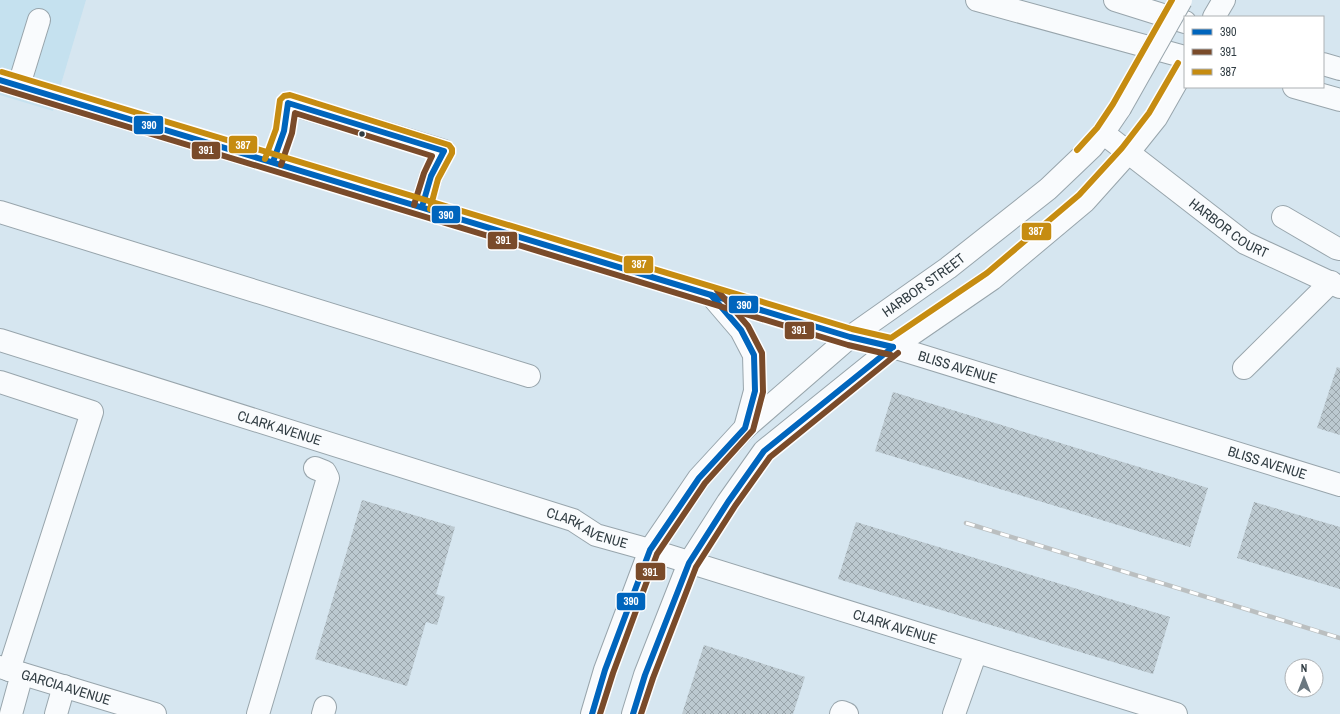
<svg xmlns="http://www.w3.org/2000/svg" width="1340" height="714" viewBox="0 0 1340 714" font-family="'Archivo Narrow',sans-serif">
<style>
.built{fill:#c5e1ef}
.building{fill:url(#building-cross-hatch)}
.lines{fill:none;stroke-linecap:round;stroke-linejoin:round}
.minor-casing{stroke:#98a5ac;stroke-width:24}
.highway-casing{stroke:#98a5ac;stroke-width:24}
.minor{stroke:#f9fbfd;stroke-width:22}
.highway{stroke:#f9fbfd;stroke-width:22}
.rail-casing{stroke:#bbbfc0;stroke-width:4.5}
.rail{stroke:#fff;stroke-width:3;stroke-dasharray:9;stroke-linecap:butt}
.minor-bridge-casing{stroke:#98a5ac;stroke-width:24;stroke-linecap:butt}
.minor-bridge{stroke:#f9fbfd;stroke-width:22}
.bus-1-casing{stroke:#fff;stroke-width:9}
.bus-2-casing{stroke:#fff;stroke-width:9}
.bus-3-casing{stroke:#fff;stroke-width:9}
.bus-1{stroke:#0065bd;stroke-width:6}
.bus-2{stroke:#7a4b2a;stroke-width:6}
.bus-3{stroke:#c68c11;stroke-width:6}
.bus-dot{fill:#313d43;stroke:#fff;stroke-width:1.5}
.labels{text-anchor:middle;stroke-width:3;stroke-linejoin:round;paint-order:stroke}
.street-label{font-size:14px;fill:#313d43;stroke:#fff}
.line-badge{stroke:#fff;stroke-width:1.5}
.badge-label{font-size:11px;text-anchor:middle;font-weight:bold;fill:#fff}
</style>
<defs>
<pattern id="building-cross-hatch" width="8" height="8" patternUnits="userSpaceOnUse"><rect width="8" height="8" fill="#bcc9d0"/><path d="M0 0l8 8M0 8l8-8" fill="none" stroke="#99a4aa"/></pattern>
</defs>
<rect width="100%" height="100%" fill="#d6e6f0"/>
<path class="built" d="M0,0H86L53,111L0,95Z"/>
<g class="building">
<path d="M1337,367L1340,368V435L1317,428Z"/>
<path d="M893,392L1208,488L1190,547L875,451Z"/>
<path d="M362,500L455,527L436,594L445,597L437,625L426,622L407,686L315,659Z"/>
<path d="M1254,502L1340,527V589L1237,558Z"/>
<path d="M856,522L1170,617L1153,674L838,579Z"/>
<path d="M704,645L805,677L793,714H682Z"/>
</g>
<g class="lines">
<g class="minor-casing">
<g id="minor">
<path d="M1214,17L1224,0"/>
<path id="s1" d="M0,80L850,337L893,347L1340,485"/>
<path d="M19,85L39,20"/>
<path id="s2" d="M1103,133L1245,243L1340,287"/>
<path d="M273,162L284,131L288,103L444,151L431,176L422,207"/>
<path d="M0,212L529,376"/>
<path d="M1283,217L1336,248L1340,249"/>
<path d="M711,295L741,330L754,355L755,391L745,428"/>
<path id="s3" d="M0,340L573,520L596,535L650,550L1176,714"/>
<path d="M1244,368L1331,282"/>
<path d="M0,382L92,412L9,670"/>
<path id="s4" d="M0,667L155,714"/>
<path d="M11,714L22,674"/>
<path d="M56,714L64,686"/>
<path d="M258,714L328,478L325,472L315,468"/>
<path d="M323,714L325,707"/>
<path id="s5" d="M592,714L605,670L650,550L699,478L745,428L850,337L948,268L1048,189L1092,147L1103,133L1120,108"/>
<path d="M633,714L645,675L689,563L728,502L764,451L893,347L992,279L1085,201L1128,153L1156,118L1185,67"/>
<path d="M841,714L842,712L847,714"/>
<path d="M954,714L976,652"/>
</g>
</g>
<g class="highway-casing">
<g id="highway">
<path d="M977,0L1185,57"/>
<path d="M1115,0L1185,22"/>
<path d="M1323,64L1340,69"/>
<path d="M1294,87L1340,100"/>
</g>
</g>
<use href="#minor" class="minor"/>
<use href="#highway" class="highway"/>
<g class="rail-casing">
<path id="rail" d="M966,523L1340,638"/>
</g>
<use href="#rail" class="rail"/>
<g class="minor-bridge-casing">
<path id="minor-bridge" d="M1120,108L1181,0"/>
</g>
<use href="#minor-bridge" class="minor-bridge"/>
<g class="bus-1-casing">
<g id="bus-1">
<path d="M0,80L850,337L893,347"/>
<path d="M273,162L284,131L288,103L444,151L431,176L422,207"/>
<path d="M592,714L605,670L650,550L699,478L745,428L755,391L754,355L741,330L711,295"/>
<path d="M633,714L645,675L689,563L728,502L764,451L893,347"/>
</g>
</g>
<g class="bus-2-casing">
<g id="bus-2">
<path d="M0,88L848,345L891,355"/>
<path d="M281,165L292,133L295,113L432,156L424,173L414,205"/>
<path d="M600,714L613,673L657,554L705,483L753,430L763,392L762,353L748,326L717,290"/>
<path d="M641,714L653,678L696,567L735,506L770,457L898,353"/>
</g>
</g>
<g class="bus-3-casing">
<g id="bus-3">
<path d="M2,72L852,329L891,338L987,273L1079,195L1122,148L1149,113L1178,63"/>
<path d="M1077,150L1097,128L1113,104L1172,0"/>
<path d="M265,159L276,129L280,100L284,96L290,95L449,145L452,149V153L438,179L430,209"/>
</g>
</g>
<use href="#bus-1" class="bus-1"/>
<use href="#bus-2" class="bus-2"/>
<use href="#bus-3" class="bus-3"/>
</g>
<circle class="bus-dot" cx="362" cy="134" r="3.5"/>
<g class="labels">
<g class="street-label">
<text dy="5" stroke="none"><textPath href="#s2" startOffset="158">HARBOR COURT</textPath></text>
<text dy="5" stroke="none"><textPath href="#s5" startOffset="558">HARBOR STREET</textPath></text>
<text dy="5" stroke="none"><textPath href="#s1" startOffset="1000">BLISS AVENUE</textPath></text>
<text dy="5" stroke="none"><textPath href="#s3" startOffset="293">CLARK AVENUE</textPath></text>
<text dy="5" stroke="none"><textPath href="#s1" startOffset="1324">BLISS AVENUE</textPath></text>
<text dy="5" stroke="none"><textPath href="#s3" startOffset="617">CLARK AVENUE</textPath></text>
<text dy="5" stroke="none"><textPath href="#s3" startOffset="941">CLARK AVENUE</textPath></text>
<text dy="5" stroke="none"><textPath href="#s4" startOffset="69">GARCIA AVENUE</textPath></text>
</g>
</g>
<g class="line-badge">
<rect x="133" y="115" width="31" height="20" rx="4" fill="#0065bd"/>
<rect x="228" y="135" width="30" height="19" rx="4" fill="#c68c11"/>
<rect x="191" y="141" width="30" height="19" rx="4" fill="#7a4b2a"/>
<rect x="431" y="205" width="30" height="19" rx="4" fill="#0065bd"/>
<rect x="1021" y="222" width="31" height="19" rx="4" fill="#c68c11"/>
<rect x="487" y="231" width="31" height="19" rx="4" fill="#7a4b2a"/>
<rect x="623" y="255" width="31" height="19" rx="4" fill="#c68c11"/>
<rect x="728" y="295" width="31" height="19" rx="4" fill="#0065bd"/>
<rect x="784" y="321" width="31" height="19" rx="4" fill="#7a4b2a"/>
<rect x="635" y="562" width="31" height="19" rx="4" fill="#7a4b2a"/>
<rect x="616" y="592" width="30" height="19" rx="4" fill="#0065bd"/>
</g>
<g class="badge-label">
<text x="149" y="129">390</text>
<text x="243" y="149">387</text>
<text x="206" y="154">391</text>
<text x="446" y="219">390</text>
<text x="1036" y="235">387</text>
<text x="503" y="244">391</text>
<text x="639" y="268">387</text>
<text x="744" y="309">390</text>
<text x="799" y="334">391</text>
<text x="650" y="576">391</text>
<text x="631" y="605">390</text>
</g>
<rect x="1184" y="16" width="140" height="72" fill="#ffffff" stroke="#adb1b4"/>
<rect x="1192" y="29" width="20" height="6" fill="#0065bd" stroke="#adb1b4"/>
<text x="1220" y="36" font-size="12" fill="#313d43">390</text>
<rect x="1192" y="49" width="20" height="6" fill="#7a4b2a" stroke="#adb1b4"/>
<text x="1220" y="56" font-size="12" fill="#313d43">391</text>
<rect x="1192" y="69" width="20" height="6" fill="#c68c11" stroke="#adb1b4"/>
<text x="1220" y="76" font-size="12" fill="#313d43">387</text>
<g transform="translate(1304 678)"><circle r="19" fill="#ffffff" stroke="#adb1b4"/>
<path d="M0-3L7 15L0 10L-7 15Z" fill="#6b7880"/>
<text y="-6" font-size="11" font-weight="bold" text-anchor="middle" fill="#313d43">N</text>
</g>
</svg>
